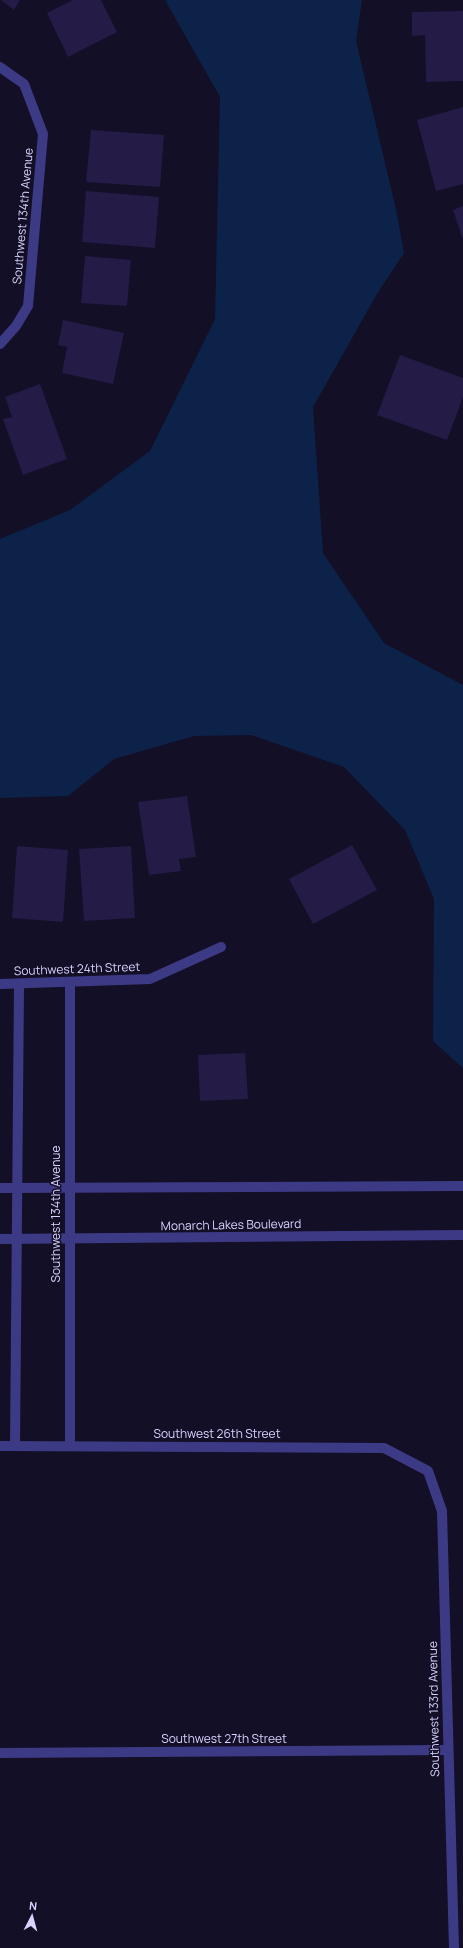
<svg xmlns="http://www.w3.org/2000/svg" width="463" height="1948" viewBox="0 0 463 1948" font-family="Manrope,sans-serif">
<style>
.water{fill:#0c2248}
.building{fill:#241b47}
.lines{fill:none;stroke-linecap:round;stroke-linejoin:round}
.minor{stroke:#3d3a85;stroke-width:10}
.tertiary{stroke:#3d3a85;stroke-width:10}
.labels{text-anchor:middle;stroke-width:3;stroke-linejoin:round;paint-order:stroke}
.street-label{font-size:12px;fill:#d9d4ff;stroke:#130f26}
</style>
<rect width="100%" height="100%" fill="#130f26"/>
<path class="water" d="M165,0H362L356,41L396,209L404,253L377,294L313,407L323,553L384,643L463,685V1068L433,1041L434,899L405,830L344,767L251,735L194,736L114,759L68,796L0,798V539L70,510L150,451L215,319L220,97Z"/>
<g class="building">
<path d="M1,0H20L14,10Z"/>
<path d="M73,0H101L117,32L68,57L47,13Z"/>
<path d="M463,11V81L426,82L425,35L412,36V12Z"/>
<path d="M463,107V184L436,191L417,120Z"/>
<path d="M91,130L164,135L160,187L86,182Z"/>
<path d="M86,191L159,197L155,248L82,242Z"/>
<path d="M463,206V240L453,210Z"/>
<path d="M85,256L131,260L127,306L81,303Z"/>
<path d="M63,320L124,333L113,384L62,373L67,347L58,345Z"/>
<path d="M400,355L463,378V397L447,440L377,415Z"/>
<path d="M40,384L67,459L23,475L3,419L12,417L5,397Z"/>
<path d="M187,796L196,857L179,859L181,871L149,875L138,802Z"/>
<path d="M352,845L377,890L313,924L289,879Z"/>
<path d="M17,846L68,850L63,922L12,918Z"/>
<path d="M131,846L135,918L84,921L79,849Z"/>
<path d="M245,1053L248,1099L200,1101L198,1055Z"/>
</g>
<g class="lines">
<g class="minor">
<path d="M0,67L24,84L43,134L28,306L16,326L0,344"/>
<path d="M70,983V1446"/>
<path d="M0,984L150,979L221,947"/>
<path d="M0,1446L384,1448L428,1471L442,1511L454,1948"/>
<path d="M15,1446L19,985"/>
<path d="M0,1753L448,1750"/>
</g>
<g class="tertiary">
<path d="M0,1188L463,1186"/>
<path d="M0,1239L463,1235"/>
</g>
</g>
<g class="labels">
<g class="street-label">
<text transform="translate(23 216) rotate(-85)" y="4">Southwest 134th Avenue</text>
<text transform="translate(77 969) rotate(-2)" y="4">Southwest 24th Street</text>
<text transform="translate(56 1214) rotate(-90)" y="4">Southwest 134th Avenue</text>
<text transform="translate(231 1225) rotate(-1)" y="4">Monarch Lakes Boulevard</text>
<text x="217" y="1438">Southwest 26th Street</text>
<text transform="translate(434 1709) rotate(-91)" y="4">Southwest 133rd Avenue</text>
<text x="224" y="1743">Southwest 27th Street</text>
</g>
</g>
<g transform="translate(32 1916) rotate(6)" stroke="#130f26" stroke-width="3" paint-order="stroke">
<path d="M0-3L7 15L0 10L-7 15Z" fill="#d9d4ff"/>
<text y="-6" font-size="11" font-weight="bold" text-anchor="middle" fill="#d9d4ff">N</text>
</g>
</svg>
